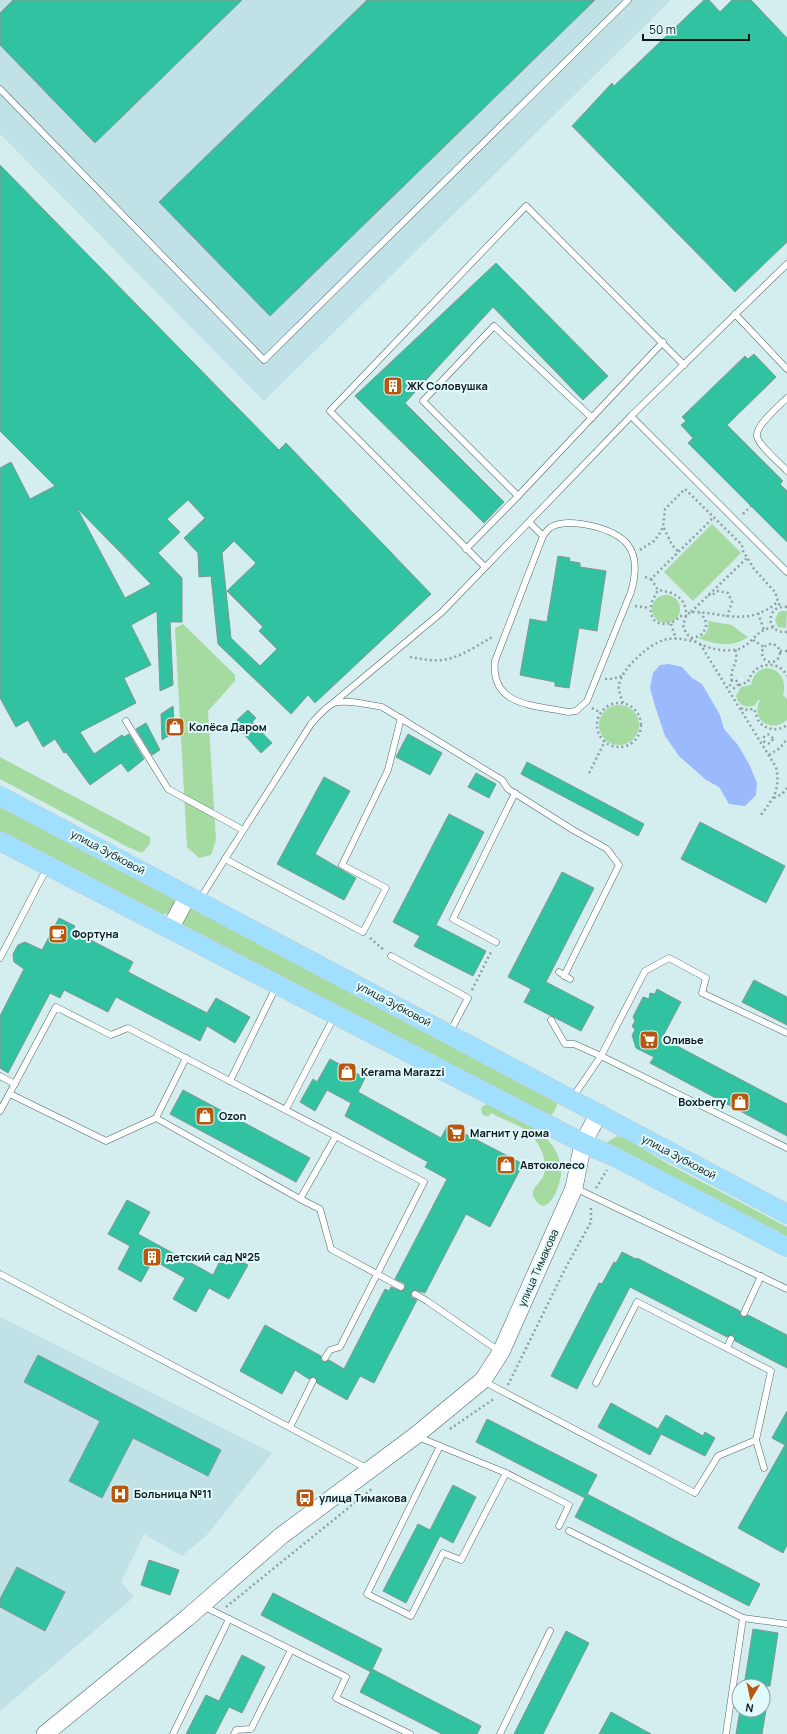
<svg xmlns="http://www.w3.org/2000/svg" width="787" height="1734" viewBox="0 0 787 1734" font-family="Manrope,sans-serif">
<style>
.built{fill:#c0e2e6}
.green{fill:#a5daa0}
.water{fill:#9bbafe}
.building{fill:#31c2a1;stroke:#819790;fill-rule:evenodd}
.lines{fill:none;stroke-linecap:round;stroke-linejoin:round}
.lane-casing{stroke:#4f6567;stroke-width:7}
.secondary-casing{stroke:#4f6567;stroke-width:18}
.primary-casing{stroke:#cacccc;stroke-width:20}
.path{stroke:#8da0a2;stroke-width:2.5;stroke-dasharray:2 3;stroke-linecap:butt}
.lane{stroke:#fff;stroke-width:6}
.secondary{stroke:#fff;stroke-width:17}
.primary{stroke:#a1dfff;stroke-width:19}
.labels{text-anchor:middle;stroke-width:4;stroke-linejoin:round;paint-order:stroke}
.poi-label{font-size:11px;font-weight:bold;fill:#0f1819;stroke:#e1fafc;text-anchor:start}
.street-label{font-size:11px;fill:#0f1819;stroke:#e1fafc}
</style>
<rect width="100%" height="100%" fill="#d4edef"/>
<g class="built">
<path d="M0,0H671L264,401L0,134Z"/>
<path d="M0,1317L272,1453L206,1536L182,1556L144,1534L121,1582L134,1597L0,1711Z"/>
</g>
<g class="green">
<path d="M712,524L741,553L693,601L664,572Z"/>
<circle cx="666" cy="609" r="14"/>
<path d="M781,611H787L786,628L778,627L775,620L778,613Z"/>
<path d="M708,621L732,625L742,633L748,637C732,648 716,645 698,638C707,636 709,629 708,621Z"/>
<path d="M183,624L235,675V681L208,711L216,840L211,855L199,858L187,847L175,628Z"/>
<path d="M767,668C781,669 787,682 783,695L787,699V720C771,734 750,719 760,700H758L755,705C745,709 739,705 736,696L741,687L751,685C753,675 757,670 767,668Z"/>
<circle cx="619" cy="725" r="20"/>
<path d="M0,757L150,837V844L142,853L128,847L0,779Z"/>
<path d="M0,802L175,898L173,907L167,914H158L0,833Z"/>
<path d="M190,907L556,1097C558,1105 557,1109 551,1115L545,1116L184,928L182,921Z"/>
<path d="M487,1104C515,1113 561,1136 561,1171C562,1182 548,1222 534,1198C529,1190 540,1183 543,1177C550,1161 538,1138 524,1129C514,1123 502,1119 491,1113L489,1116H485L482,1114L481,1109L483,1106Z"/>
<path d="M618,1136L626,1139L670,1165L787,1227V1237L610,1147L607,1142Z"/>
</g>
<path class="water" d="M669,664L682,667L692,678L702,684L720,715L724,729L738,745L750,766L757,783L756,795L745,806L729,804L719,787L706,780L679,756L665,736L655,706L650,688L653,673L660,665Z"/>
<g class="building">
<path d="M13,0H242L95,143L0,45V13Z"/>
<path d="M367,0H595L270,316L159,202Z"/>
<path d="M704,0H709L720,12L732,0H751L787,38V242L735,292L572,126L612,83L614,86Z"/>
<path d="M0,165L279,450L286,443L431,594L315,703L308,695L291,714L218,644L211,576L199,577L198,553L184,538L205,518L188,500L167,519L180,532L158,553L182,578V622H170L173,685L160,691L157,611L131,625L151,665L124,678L136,703L80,732L94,754L122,735L124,737L129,734L144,759L128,772L121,763L90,785L66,752L64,753L55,739L43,747L28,720L16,727L0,698V468L11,462L30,499L55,486L0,431ZM77,508L151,584L125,598ZM234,541L256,563L227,591L263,627L259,631L277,649L260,666L231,638L222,553Z"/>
<path d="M496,263L608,376L583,400L493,307L405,403L504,502L484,523L355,396Z"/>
<path d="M754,354L776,377L727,425L783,481L780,484L787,491V542L688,443L693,438L681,425L686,421L682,417L745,356L748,359Z"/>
<path d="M558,556L570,558L569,561L580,563V567L606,571L597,631L579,628L569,688L555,686V682L520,675L530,619L547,622Z"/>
<path d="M173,706L174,721L179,729L162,740L161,714Z"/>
<path d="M248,710L256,718L252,722L272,743L261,753L242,732L245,729L237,720Z"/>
<path d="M146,723L160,750L152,755L136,729Z"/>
<path d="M408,734L442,753L430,775L396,757Z"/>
<path d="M527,762L644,824L638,836L521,774Z"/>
<path d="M476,773L496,784L489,798L468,787Z"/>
<path d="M324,777L350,791L315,854L356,878L344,900L277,864Z"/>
<path d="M449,814L484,832L436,925L486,951L473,976L414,946L420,936L393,922Z"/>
<path d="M700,822L785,866L766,903L681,859Z"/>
<path d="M562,872L594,888L546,982L594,1007L581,1031L524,1002L531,989L508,977Z"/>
<path d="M59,918L75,926L73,931L133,962L128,972L207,1013L216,998L250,1017L235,1043L207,1026L200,1041L116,997L108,1012L64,990L60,998L50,993L8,1073L0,1068V1016L24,969L14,962L13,954L18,945L25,942L42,950Z"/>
<path d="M754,980L787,997V1025L742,1002Z"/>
<path d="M657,989L681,1002L662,1038L787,1104V1136L650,1063L654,1057L636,1048L632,1035L635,1030L632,1026L635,1021L633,1017L643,997L649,999L650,993L655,994Z"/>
<path d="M330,1059L365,1078L358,1092L441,1138L448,1125L523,1164L490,1227L466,1214L425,1293L415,1290L411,1292V1297L417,1300L374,1383L360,1376L347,1400L317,1383L315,1377H312L309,1379L295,1370L282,1394L240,1371L265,1325L321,1356V1360L323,1362L329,1360L344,1369L385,1289L389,1291L391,1287L401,1291L405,1289V1284L395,1279L447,1179L425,1167L428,1162L345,1116L351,1103L327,1090L315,1111L300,1102L313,1079L317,1082Z"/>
<path d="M183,1090L310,1158L296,1182L170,1114Z"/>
<path d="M127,1200L150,1212L138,1234L213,1275L224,1253L248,1265L229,1299L209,1288L196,1312L173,1299L185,1278L153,1260L141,1282L118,1269L130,1246L108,1234Z"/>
<path d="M622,1252L636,1259L637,1258L740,1311V1314L742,1317H745L748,1315L787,1335V1368L735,1341L733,1335H730L727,1337L630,1287L577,1389L551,1376L599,1283L602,1284L614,1262L616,1263Z"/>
<path d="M38,1355L221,1450L208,1476L133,1438L102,1498L69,1481L100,1421L24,1382Z"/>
<path d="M611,1403L658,1429L666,1415L703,1436L705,1432L715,1438L705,1456L661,1434L650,1455L598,1427Z"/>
<path d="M787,1411V1545L783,1553L738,1528L785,1445L772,1438Z"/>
<path d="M487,1419L597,1475L585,1498L476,1442Z"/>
<path d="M453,1485L476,1497L453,1543L440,1536L406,1603L383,1591L418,1524L430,1530Z"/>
<path d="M587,1494L760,1584L749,1606L575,1517Z"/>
<path d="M149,1560L179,1570L170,1595L141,1585Z"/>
<path d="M17,1567L65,1592L45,1631L0,1607V1599Z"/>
<path d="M273,1593L382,1649L371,1672L261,1615Z"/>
<path d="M753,1629L778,1633L770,1686H744Z"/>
<path d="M566,1631L589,1643L543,1734H514Z"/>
<path d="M242,1655L265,1667L242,1713L229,1707L215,1734H186L206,1695L219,1701Z"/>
<path d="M372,1669L481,1726L477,1734H442L360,1692Z"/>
<path d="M740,1710H766L762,1734H736Z"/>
<path d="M611,1712L651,1734H599Z"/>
</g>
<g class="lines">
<g class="lane-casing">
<g id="lane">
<path d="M0,89L264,360L628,0"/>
<path d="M735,314L787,369"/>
<path d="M787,398C780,405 755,426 757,436C758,445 780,463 787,471"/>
<path d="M631,416L787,572"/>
<path d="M518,496L663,342"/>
<path d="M529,522L543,536L495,661C490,707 536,705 568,712L576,711L587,701L631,592C635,578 638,558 628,545C615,528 570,517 551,527C548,529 545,533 543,536"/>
<path d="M466,549L518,496L423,401L494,326L592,418"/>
<path d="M485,567L330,411L526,206L684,365"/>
<path d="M333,703L442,612L631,416L787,264"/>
<path d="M126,721L168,789L243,830"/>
<path d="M225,859L363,932L386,888L342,865L388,770L401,718"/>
<path d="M200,899L225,859L311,724C317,717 324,709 332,704C342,698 370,705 382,707L502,780L508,789L573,830L607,849L619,865L564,976"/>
<path d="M496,942L453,919L515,793"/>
<path d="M391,956L468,998L450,1032"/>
<path d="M0,958L47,868"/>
<path d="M559,972L570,979"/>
<path d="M551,1020L565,1044H574L601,1056L787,1148"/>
<path d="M186,1058L156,1118L300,1199L336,1136"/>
<path d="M0,1076L15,1084"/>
<path d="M230,1081L276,987"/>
<path d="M10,1094L106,1141L156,1118"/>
<path d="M573,1097L601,1056L645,971L669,958L706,978L702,993L787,1033"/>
<path d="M286,1109L334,1017"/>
<path d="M0,1111L56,1007L111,1035L128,1028L424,1182L340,1347L330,1350L325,1358"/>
<path d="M575,1188L787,1289"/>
<path d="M300,1199L320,1209L331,1249L401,1287"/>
<path d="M0,1274L368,1469"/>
<path d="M415,1294L427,1301L499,1351"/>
<path d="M744,1313L761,1276"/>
<path d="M727,1348L731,1339"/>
<path d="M483,1381L695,1493L718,1456L756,1440L771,1371L637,1302L596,1383"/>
<path d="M290,1427L313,1381"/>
<path d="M418,1437L506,1473L569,1505L559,1526"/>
<path d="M756,1440L764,1468"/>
<path d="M440,1446L367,1594L411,1616L443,1553L461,1560L506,1473"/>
<path d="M569,1531L743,1618L787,1624"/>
<path d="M203,1606L346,1677L336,1698L410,1734"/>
<path d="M173,1734L229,1619"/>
<path d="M234,1734L236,1730L251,1729L291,1650"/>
<path d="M500,1734L550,1631"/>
<path d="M726,1734L743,1618"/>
</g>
</g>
<g class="secondary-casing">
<g id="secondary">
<path d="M170,929L188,895"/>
<path d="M45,1734L187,1618L281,1536L415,1436L483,1380L501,1352L574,1188L583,1143L599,1113"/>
</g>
</g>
<g class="primary-casing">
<g id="primary">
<path d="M0,796L787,1214"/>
<path d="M0,841L583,1143L615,1157L787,1247"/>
</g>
</g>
<g class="path">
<path d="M743,514L751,506"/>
<path d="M664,528L672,545L679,552"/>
<path d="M640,550L654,541L660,533L663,527L665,509L685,489L742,545L743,551L754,569L775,592L780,607"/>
<path d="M645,577L651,579L714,517"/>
<path d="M651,579L658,590C674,592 687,598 686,616H680C670,629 648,626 651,607C651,601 656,595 658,590"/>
<path d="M708,595H712L718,591L728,593L732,602L727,617"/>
<path d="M635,606L650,608"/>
<path d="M787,607C766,604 764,634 787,632"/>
<path d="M691,612L747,558"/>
<path d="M758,613L764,630"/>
<path d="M671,624L676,639"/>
<path d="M773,627C770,628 766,629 764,630C755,634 751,644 739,649C721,654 687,645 683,625L686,616L690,612C714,611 738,623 762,612C768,610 773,605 778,602"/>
<path d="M691,638L700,636C708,628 708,621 700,613"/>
<path d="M753,640L764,647"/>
<circle cx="771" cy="653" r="9"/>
<path d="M700,644L776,767C781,790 773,799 760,816"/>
<path d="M780,651H787"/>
<path d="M410,657C420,659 431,661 442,660C460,658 478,645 494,636"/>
<path d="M605,679H612L622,676"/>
<circle cx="734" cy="684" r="4"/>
<path d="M732,681C729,667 740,664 735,649"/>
<path d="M739,685L748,682C753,663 778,658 787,676"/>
<circle cx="619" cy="725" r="22"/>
<path d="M623,703C621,697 618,691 619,685C621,669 649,644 664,640C674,637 685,639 695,642"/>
<path d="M592,708L601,713"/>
<path d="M741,708L744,710L754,709L759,722C767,730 777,732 787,725"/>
<circle cx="768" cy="739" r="4.5"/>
<path d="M769,755L780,748L787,739"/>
<path d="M589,773L605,741"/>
<path d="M774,798L782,794L787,788"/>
<path d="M370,938L384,950"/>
<path d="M472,990L492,950"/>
<path d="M596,1188L607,1170"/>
<path d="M508,1385L565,1269L591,1222V1205"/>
<path d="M450,1429L495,1398"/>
<path d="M226,1607L373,1488"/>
</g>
<use href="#lane" class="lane"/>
<use href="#secondary" class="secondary"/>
<use href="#primary" class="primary"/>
</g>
<defs>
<g id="building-square" transform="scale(1)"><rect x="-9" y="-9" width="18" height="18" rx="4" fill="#b7580e" stroke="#e1fafc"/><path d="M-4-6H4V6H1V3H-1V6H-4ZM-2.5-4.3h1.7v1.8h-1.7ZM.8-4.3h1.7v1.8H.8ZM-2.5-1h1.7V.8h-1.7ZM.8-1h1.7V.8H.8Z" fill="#fff"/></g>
<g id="shop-square" transform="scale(1)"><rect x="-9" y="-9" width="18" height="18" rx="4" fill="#b7580e" stroke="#e1fafc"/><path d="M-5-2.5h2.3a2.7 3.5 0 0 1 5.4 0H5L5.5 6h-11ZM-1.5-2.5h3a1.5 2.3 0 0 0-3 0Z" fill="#fff"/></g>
<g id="cafe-square" transform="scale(1)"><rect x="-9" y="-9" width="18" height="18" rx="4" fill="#b7580e" stroke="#e1fafc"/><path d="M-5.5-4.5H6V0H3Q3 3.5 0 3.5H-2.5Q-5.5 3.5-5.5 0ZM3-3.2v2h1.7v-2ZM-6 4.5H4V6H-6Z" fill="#fff"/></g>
<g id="supermarket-square" transform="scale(1)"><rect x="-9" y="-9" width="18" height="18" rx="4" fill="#b7580e" stroke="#e1fafc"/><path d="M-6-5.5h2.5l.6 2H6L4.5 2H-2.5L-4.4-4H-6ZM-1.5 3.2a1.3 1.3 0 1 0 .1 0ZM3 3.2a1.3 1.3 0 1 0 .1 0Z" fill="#fff"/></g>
<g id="hospital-square" transform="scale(1)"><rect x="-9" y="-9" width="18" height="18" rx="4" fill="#b7580e" stroke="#e1fafc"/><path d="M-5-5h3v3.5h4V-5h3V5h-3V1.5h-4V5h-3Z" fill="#fff"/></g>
<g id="bus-square" transform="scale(1)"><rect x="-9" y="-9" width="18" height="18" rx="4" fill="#b7580e" stroke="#e1fafc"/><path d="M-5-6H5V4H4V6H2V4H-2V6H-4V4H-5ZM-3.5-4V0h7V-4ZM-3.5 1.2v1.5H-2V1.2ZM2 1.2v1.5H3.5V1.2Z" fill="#fff"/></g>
</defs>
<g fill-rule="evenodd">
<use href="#building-square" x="393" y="386"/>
<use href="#shop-square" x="175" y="727"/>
<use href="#cafe-square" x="58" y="934"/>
<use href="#supermarket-square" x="649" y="1040"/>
<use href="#shop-square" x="347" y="1072"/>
<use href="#shop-square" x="740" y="1102"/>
<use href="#shop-square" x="205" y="1116"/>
<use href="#supermarket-square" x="456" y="1133"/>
<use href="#shop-square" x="506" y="1165"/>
<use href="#building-square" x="152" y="1257"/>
<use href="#hospital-square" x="120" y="1494"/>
<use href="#bus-square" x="305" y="1498"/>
</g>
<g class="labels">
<g class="poi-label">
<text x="407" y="390">ЖК Соловушка</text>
<text x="189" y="731">Колёса Даром</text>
<text x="72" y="938">Фортуна</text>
<text x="663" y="1044">Оливье</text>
<text x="361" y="1076">Kerama Marazzi</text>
<text x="726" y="1106" text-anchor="end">Boxberry</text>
<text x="219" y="1120">Ozon</text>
<text x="470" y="1137">Магнит у дома</text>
<text x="520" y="1169">Автоколесо</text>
<text x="166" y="1261">детский сад №25</text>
<text x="134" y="1498">Больница №11</text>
<text x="319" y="1502">улица Тимакова</text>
</g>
<g class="street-label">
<text transform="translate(108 852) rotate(28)" y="4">улица Зубковой</text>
<text transform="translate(394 1004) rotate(28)" y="4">улица Зубковой</text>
<text transform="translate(679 1157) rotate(28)" y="4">улица Зубковой</text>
<text transform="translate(538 1268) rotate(-66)" y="4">улица Тимакова</text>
</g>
</g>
<g transform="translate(751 1698) rotate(189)"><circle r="19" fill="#e1fafc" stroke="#8da0a1"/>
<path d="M0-3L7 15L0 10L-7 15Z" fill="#b7580e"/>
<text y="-6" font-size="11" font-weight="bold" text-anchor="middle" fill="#0f1819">N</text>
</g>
<path d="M643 34v6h106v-6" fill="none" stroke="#0f1819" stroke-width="2"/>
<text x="649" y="34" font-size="12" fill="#0f1819" stroke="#e1fafc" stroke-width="3" paint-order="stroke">50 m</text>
</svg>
